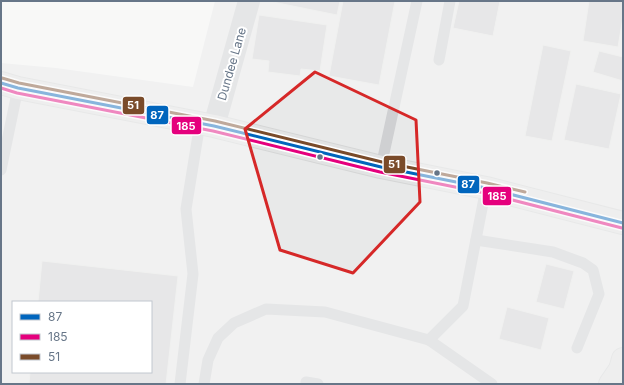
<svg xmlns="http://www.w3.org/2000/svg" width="624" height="385" viewBox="0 0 624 385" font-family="Inter,sans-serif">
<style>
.built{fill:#e8e9e9;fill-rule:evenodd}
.building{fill:#d2d3d4;stroke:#e7e7e6}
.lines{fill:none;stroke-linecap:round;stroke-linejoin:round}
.secondary-casing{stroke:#d3d5d6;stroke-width:24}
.primary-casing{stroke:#d5d6d6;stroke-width:24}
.lane{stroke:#cfd0d2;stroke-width:11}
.street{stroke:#cfd0d2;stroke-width:22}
.secondary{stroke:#e2e3e3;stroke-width:22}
.primary{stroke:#e2e3e3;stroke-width:22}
.bus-1-casing{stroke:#fff;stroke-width:6}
.bus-2-casing{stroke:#fff;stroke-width:6}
.bus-3-casing{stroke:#fff;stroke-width:6}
.bus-1{stroke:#0065bd;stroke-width:3}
.bus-2{stroke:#e5007d;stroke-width:3}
.bus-3{stroke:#7a4b2a;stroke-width:3}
.marked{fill:none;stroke:#d62828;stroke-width:3;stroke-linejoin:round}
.bus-dot{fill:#677688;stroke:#fff;stroke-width:1.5}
.labels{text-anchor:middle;stroke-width:4;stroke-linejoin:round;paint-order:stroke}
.street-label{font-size:12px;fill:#677688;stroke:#fff}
.line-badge{stroke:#fff;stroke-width:1.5}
.badge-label{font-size:11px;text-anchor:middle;font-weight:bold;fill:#fff}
</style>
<rect width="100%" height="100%" fill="#f8f8f7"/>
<path class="built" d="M215,1H623V384H1V63L56,68L193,87ZM13,302H151V372H13Z"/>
<g class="building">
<path d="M273,1H340L337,15L273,2Z"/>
<path d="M343,1H395L379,85L329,76Z"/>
<path d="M459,1H500L493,36L453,28Z"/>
<path d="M589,1H623V17L618,47L583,41Z"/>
<path d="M259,15L327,25L320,71L301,69L300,76L268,72L269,61L252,59Z"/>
<path d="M543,45L571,51L552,141L525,136Z"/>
<path d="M599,51L623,57V81L593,72Z"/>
<path d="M576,84L621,94L609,149L564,140Z"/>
<path d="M42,261L178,276L166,384H29L30,372H151V302H38Z"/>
<path d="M546,264L574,271L564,309L536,302Z"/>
<path d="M507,307L549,318L541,350L499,339Z"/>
</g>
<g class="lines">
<g class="secondary-casing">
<path id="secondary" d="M610,384L623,365"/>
</g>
<g class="primary-casing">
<g id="primary">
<path d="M1,83L18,88L214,126L381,167L486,188L623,223"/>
<path d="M620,370L623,359"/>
</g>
</g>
<g class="lane">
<path d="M439,60L450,1"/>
<path d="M381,167L417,1"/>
<path d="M1,170L18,88"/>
<path d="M476,240L553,252L583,263L593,270L599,294L577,348"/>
<path d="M429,340L463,306L486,188"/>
<path d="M306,382L318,384"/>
<path d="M180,384L193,274L186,209L200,123"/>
<path d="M204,384L208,360L218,338L234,323L266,309L325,312L429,340L492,384"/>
</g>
<path class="street" d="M214,126L249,1"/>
<use href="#secondary" class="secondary"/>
<use href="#primary" class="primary"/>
<g class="bus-1-casing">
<path id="bus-1" d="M1,83L18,88L214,126L381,167L486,188L623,223"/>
</g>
<g class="bus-2-casing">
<path id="bus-2" d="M1,88L17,93L213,131L380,172L485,193L622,228"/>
</g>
<g class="bus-3-casing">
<path id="bus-3" d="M2,78L19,83L215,121L382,162L487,183L525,192"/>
</g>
<use href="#bus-1" class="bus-1"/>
<use href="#bus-2" class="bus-2"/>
<use href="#bus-3" class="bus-3"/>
</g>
<path d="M0 0H624V385H0ZM315,72L416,120L420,202L353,273L280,250L245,129Z" fill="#f8f8f7" fill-opacity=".55" fill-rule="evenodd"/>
<path class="marked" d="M315,72L416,120L420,202L353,273L280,250L245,129Z"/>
<g class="bus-dot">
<circle cx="320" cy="157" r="3.5"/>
<circle cx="437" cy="173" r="3.5"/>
</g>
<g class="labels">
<g class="street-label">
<text transform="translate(232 64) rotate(-74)" y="4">Dundee Lane</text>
</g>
</g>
<g class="line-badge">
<rect x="122" y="96" width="23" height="19" rx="4" fill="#7a4b2a"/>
<rect x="146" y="105" width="23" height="20" rx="4" fill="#0065bd"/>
<rect x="171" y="116" width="31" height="19" rx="4" fill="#e5007d"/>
<rect x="383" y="155" width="23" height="19" rx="4" fill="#7a4b2a"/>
<rect x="457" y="175" width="23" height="19" rx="4" fill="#0065bd"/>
<rect x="482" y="186" width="30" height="20" rx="4" fill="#e5007d"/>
</g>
<g class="badge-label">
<text x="133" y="109">51</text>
<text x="157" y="119">87</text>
<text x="186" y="130">185</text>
<text x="394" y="168">51</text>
<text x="468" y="188">87</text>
<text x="497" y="200">185</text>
</g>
<rect width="624" height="385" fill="none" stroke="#677688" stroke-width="4"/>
<rect x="12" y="301" width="140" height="72" fill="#ffffff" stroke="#c2c8cf"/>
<rect x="20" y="314" width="20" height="6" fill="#0065bd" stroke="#c2c8cf"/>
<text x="48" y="321" font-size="12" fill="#677688">87</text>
<rect x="20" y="334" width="20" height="6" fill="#e5007d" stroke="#c2c8cf"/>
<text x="48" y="341" font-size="12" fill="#677688">185</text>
<rect x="20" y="354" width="20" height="6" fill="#7a4b2a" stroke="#c2c8cf"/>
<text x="48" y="361" font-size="12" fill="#677688">51</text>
</svg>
